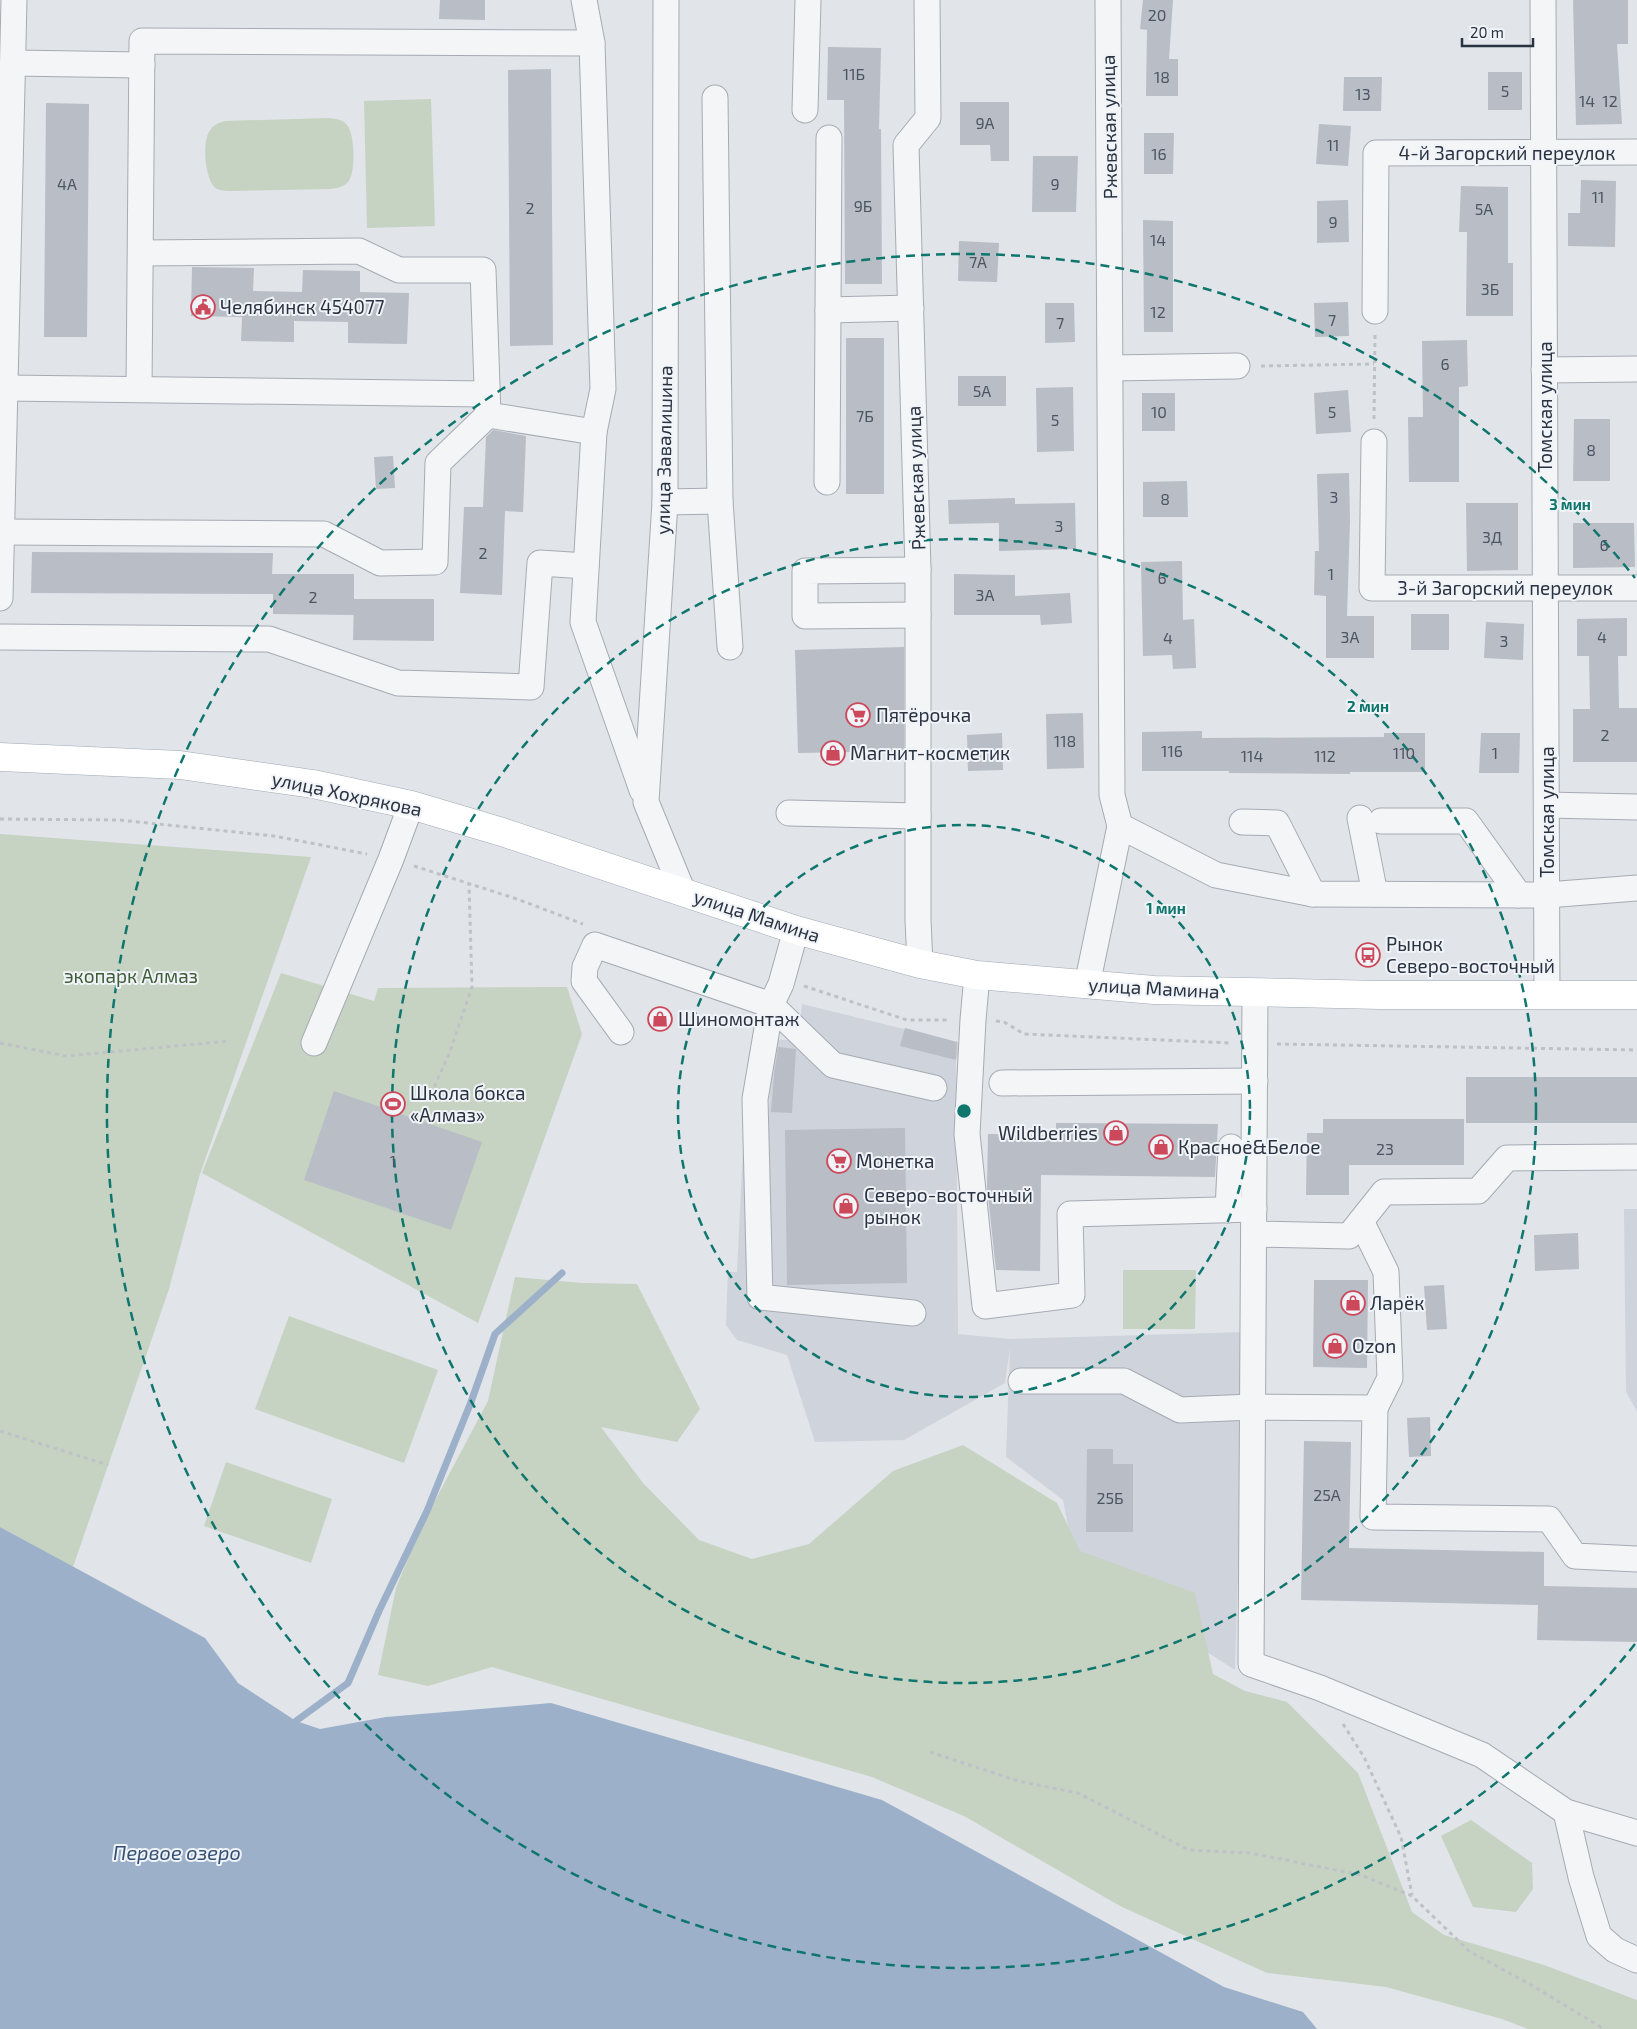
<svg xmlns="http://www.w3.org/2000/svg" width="1637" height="2029" viewBox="0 0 1637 2029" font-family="'Exo 2',sans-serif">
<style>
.built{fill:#cfd3db}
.green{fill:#c6d3c2}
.water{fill:#9cb1c9}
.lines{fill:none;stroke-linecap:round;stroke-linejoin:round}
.stream{stroke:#9cb1c9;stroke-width:7}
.building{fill:#b8bdc6}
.minor-casing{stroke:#a6abb3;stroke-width:27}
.major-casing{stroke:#a0a8b5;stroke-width:29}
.path{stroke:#bec2c7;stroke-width:3;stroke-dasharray:4 4;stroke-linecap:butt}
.minor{stroke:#f3f5f7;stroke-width:25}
.major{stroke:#fff;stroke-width:28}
.ring{fill:none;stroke:#0f766e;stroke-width:2.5;stroke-dasharray:9 6}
.labels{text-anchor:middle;stroke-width:4;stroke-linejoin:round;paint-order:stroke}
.number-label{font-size:16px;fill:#4d5562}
.street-label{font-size:19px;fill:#293240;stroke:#f0f3f7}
.poi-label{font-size:19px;fill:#293240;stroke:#f0f3f7;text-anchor:start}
.park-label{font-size:19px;fill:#3e5c37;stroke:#f0f3f7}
.water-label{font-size:20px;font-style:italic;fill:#345074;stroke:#f0f3f7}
.centre{fill:#0f766e;stroke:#f0f3f7;stroke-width:2.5}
.ring-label{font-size:15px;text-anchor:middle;font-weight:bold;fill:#0f766e;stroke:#f0f3f7;stroke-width:4;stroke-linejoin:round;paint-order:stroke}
</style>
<rect width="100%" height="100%" fill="#e1e4e9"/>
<g class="built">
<path d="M802,1004L961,1043L956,1060L958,1334L1010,1339L1245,1332L1235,1670L1076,1568L1063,1500L1006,1457L1010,1348L1005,1383L904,1440L815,1442L787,1355L737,1340L726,1325L728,1272H737L744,1129L768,1130L772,1039L798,1041Z"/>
<path d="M1624,1209H1637V1411L1626,1392Z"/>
</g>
<g class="green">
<path d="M431,99L435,226L367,228L364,101Z"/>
<path d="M329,118C336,119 342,119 347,125C355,134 356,173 348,182C344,187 337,188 331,189L229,191C225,191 220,190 217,189C205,182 202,143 209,132C213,125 218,123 225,121Z"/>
<path d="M0,834L311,857L199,1177L169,1289L73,1567L0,1527Z"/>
<path d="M281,973L374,1001L378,988L567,987L582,1034L478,1323L202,1173Z"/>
<path d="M1123,1270H1196L1195,1329H1123Z"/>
<path d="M515,1277L582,1283L637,1284L700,1409L677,1442L601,1427L643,1483L699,1540L752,1559L809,1544L893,1471L963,1445L1057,1503L1080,1551L1195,1593L1213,1674L1245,1691L1287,1702L1358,1773L1412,1912L1444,1935L1544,1965L1637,2000V2029H1528L1502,2019L1386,1987L1267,1973L1120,1906L964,1816L872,1777L492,1667L428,1686L378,1675L396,1588L421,1527L488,1401Z"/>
<path d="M289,1316L438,1370L404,1463L255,1409Z"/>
<path d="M226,1462L332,1499L311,1563L204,1526Z"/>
<path d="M1471,1820L1532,1863L1533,1889L1516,1912L1473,1907L1441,1836Z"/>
</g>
<path class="water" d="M0,1527L205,1638L238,1683L296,1721L320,1729L386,1717L551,1703L882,1800L1224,1987L1303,2012L1317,2029H0Z"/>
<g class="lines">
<path class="stream" d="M296,1721L348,1683L379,1611L427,1511L471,1402L495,1334L562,1273"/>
</g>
<g class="building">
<path d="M440,0H485V20L439,19Z"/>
<path d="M1143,0H1173L1169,59H1178V96H1146L1147,30L1140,29Z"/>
<path d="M1573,0H1628V44H1617L1622,124L1576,125Z"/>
<path d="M828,47L881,48L879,129H881L882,284H845L844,100H827Z"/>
<path d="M551,69L553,345L510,346L508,70Z"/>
<rect x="1488" y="72" width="34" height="38"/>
<path d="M1344,77H1382L1381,111H1343Z"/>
<path d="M960,102H1009V161H991L990,145H960Z"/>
<path d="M46,103L89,104L87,337H44Z"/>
<path d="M1319,124L1351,126L1348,166L1316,164Z"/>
<path d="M1144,133H1174L1173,174H1144Z"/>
<path d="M1033,156H1078L1076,212H1032Z"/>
<path d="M1581,180L1616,181L1615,247L1568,246V213H1580Z"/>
<path d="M1461,186L1508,187V263H1513V316H1466L1467,232H1459Z"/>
<path d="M1348,200L1349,242L1317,243V201Z"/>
<path d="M1143,220L1173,221V332H1144Z"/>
<path d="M959,241L999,243L997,282L958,281Z"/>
<path d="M192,267L254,268L253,291L302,292L303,270L360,271V292L409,293L407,344L348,343V322L294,321V342L241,341L242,317L191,316Z"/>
<path d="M1348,302L1349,336L1315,337L1314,303Z"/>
<path d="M1045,303H1074L1075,342L1045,343Z"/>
<rect x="846" y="338" width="38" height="156"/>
<path d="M1467,340L1468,386L1459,387V482H1409L1408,417H1423L1422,341Z"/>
<rect x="958" y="376" width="48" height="30"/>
<path d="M1073,387L1074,451L1037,452L1036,388Z"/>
<path d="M1348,390L1351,432L1316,434L1314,393Z"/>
<rect x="1142" y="393" width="33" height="38"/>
<path d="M1574,419H1610V481H1573Z"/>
<path d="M493,430L526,436L523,512L505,511L502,595L460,593L464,507H483L486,437Z"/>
<path d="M393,456L395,488L376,489L374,457Z"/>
<path d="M1349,473L1350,520L1347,616H1374V658H1326V596L1314,595L1315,551H1319L1317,474Z"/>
<path d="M1187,481L1188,517H1143V482Z"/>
<path d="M1015,498V504L1075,503L1076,549L999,551V523L949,524L948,500Z"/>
<path d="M1466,503H1518V570L1467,571Z"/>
<path d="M1573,523H1634L1635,567L1573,568Z"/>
<path d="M32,552L273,553L272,574H354V615L273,614V594L31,593Z"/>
<path d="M1182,561L1183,620L1194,619L1196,668L1173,669L1172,655L1143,656L1141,562Z"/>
<path d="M954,574L1015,575V596L1070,593L1072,623L1041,625L1040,615H954Z"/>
<path d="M354,599H434V641L353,640Z"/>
<rect x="1411" y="614" width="38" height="36"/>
<path d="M1627,618V656H1618L1619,708H1637V762H1573V709H1590L1589,656H1577V619Z"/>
<path d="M1486,622L1524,624L1523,660L1484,658Z"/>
<path d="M904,647V751L798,753L795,650Z"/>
<path d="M1083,713L1084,768L1047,769L1046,714Z"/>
<path d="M1202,731V738L1384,737V733H1425V772H1350V774L1229,773V771H1142V732Z"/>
<path d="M1002,733L1003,770L968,771L967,735Z"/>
<path d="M1481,733H1520L1519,773H1479Z"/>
<path d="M905,1028L957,1042L956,1060L900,1046Z"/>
<path d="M778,1047L796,1049L792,1113L771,1112L774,1075Z"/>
<rect x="1466" y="1077" width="171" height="46"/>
<path d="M334,1091L482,1142L451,1230L304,1180Z"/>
<path d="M1323,1119H1464V1165H1349V1195H1306L1307,1133H1323Z"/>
<path d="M1056,1123L1218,1124L1215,1177L1041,1175L1040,1271L996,1270L987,1187L988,1134L1056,1135Z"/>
<path d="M905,1128L907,1283L787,1285L785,1130Z"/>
<path d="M1578,1233L1579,1269L1535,1271L1534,1235Z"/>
<path d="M1314,1280H1368L1367,1368L1313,1367Z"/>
<path d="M1444,1285L1447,1329L1427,1330L1424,1286Z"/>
<path d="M1430,1417L1431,1456L1409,1457L1407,1418Z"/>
<path d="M1304,1441L1351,1442L1349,1548L1544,1552V1586L1637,1588V1642L1537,1640L1538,1605L1301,1600Z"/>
<path d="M1087,1449H1113V1464H1133V1532H1086Z"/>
</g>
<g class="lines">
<g class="minor-casing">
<g id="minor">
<path d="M584,0L592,43L603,389L594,432L583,622L642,790"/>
<path d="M666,0L665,502L646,802L683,892"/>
<path d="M1543,0L1547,995"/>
<path d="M13,63L142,65"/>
<path d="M715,98L720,501L730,647"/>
<path d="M805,110L808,0"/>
<path d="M141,253L359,251L399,270H483L488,415L594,432"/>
<path d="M828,310L911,308"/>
<path d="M1375,311L1376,153L1637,152"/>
<path d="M1111,368L1237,366"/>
<path d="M1544,370L1637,369"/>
<path d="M5,388L487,394"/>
<path d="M139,389L142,41L592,43"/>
<path d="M1374,442L1372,588H1637"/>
<path d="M827,482L829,138"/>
<path d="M665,502L720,501"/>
<path d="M1,532L324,534L380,563L435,562L438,463L488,415"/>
<path d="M918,570L805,571V616L918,615"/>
<path d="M0,598L14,0"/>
<path d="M0,637L269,639L398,683L531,687L540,563L586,566"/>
<path d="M1547,805L1637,807"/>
<path d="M789,813L918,816"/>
<path d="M1360,818L1375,894"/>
<path d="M1381,821H1466L1519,895"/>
<path d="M1242,822L1277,823L1313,894L1547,895L1637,888"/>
<path d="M1120,826L1216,875L1313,894"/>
<path d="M796,930L781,984L771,1005L755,1099L760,1297L913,1313"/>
<path d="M920,964L918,920V570L906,145L928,118L927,0"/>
<path d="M977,975L973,1020L967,1134L985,1306L1072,1295L1070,1214L1254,1209"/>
<path d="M1087,985L1120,826L1112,795L1108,0"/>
<path d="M1255,992L1251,1664L1320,1688L1482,1755L1566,1812L1637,1833"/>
<path d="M621,1032L584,981L585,967L595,945L771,1005L833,1065L934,1088"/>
<path d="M314,1043L391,859L411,805"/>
<path d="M1002,1083L1255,1081"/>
<path d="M1228,1210L1231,1147"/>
<path d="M1361,1221L1386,1272L1390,1378L1375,1408"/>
<path d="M1254,1234L1349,1236L1384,1192L1478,1191L1507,1158L1637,1157"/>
<path d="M1021,1381H1124L1180,1410L1252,1407L1375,1408L1373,1517L1549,1519L1575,1556L1637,1559"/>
<path d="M1566,1812L1581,1877L1599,1936L1615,1950L1637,1960"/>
</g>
</g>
<g class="major-casing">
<path id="major" d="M0,757L180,765L313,784L411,805L502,832L796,930L920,964L977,975L1154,990L1380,995H1637"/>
</g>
<g class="path">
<path d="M1261,366L1374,364"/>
<path d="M1374,419L1375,335"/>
<path d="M0,819L119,820L274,836L367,854"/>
<path d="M414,866L517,899L583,924"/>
<path d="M804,986L907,1020H950"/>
<path d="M996,1021L1004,1022L1024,1034L1231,1043"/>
<path d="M0,1043L66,1056L230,1041"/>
<path d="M1277,1044L1637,1050"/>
<path d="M431,1094L449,1054L472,987L469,884"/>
<path d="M0,1431L108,1465"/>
<path d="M1343,1724L1364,1757L1401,1837L1412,1895"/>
<path d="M930,1752L1018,1781L1078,1793L1189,1850L1250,1853L1361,1875L1412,1896L1469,1951L1533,1986L1604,2029"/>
</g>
<use href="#minor" class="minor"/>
<use href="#major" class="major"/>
</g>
<g class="ring">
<circle cx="964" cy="1111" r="286"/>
<circle cx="964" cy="1111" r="572"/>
<path d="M1635 1644A857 857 0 1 1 1635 578"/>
</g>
<defs>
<g id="civic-ring" transform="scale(1.25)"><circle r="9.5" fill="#f0f3f7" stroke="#cc485b" stroke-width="1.5"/><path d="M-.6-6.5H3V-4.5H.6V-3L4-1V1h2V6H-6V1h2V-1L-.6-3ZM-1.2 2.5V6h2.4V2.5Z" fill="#cc485b"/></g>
<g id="supermarket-ring" transform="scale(1.25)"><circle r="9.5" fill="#f0f3f7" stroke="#cc485b" stroke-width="1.5"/><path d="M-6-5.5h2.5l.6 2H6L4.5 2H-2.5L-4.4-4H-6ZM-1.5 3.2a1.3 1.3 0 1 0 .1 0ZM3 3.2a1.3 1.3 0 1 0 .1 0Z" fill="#cc485b"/></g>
<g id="shop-ring" transform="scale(1.25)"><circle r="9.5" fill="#f0f3f7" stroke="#cc485b" stroke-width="1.5"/><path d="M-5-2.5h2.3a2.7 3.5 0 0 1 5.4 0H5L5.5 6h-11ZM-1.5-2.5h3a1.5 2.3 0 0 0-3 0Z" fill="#cc485b"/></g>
<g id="bus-ring" transform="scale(1.25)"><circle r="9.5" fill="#f0f3f7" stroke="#cc485b" stroke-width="1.5"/><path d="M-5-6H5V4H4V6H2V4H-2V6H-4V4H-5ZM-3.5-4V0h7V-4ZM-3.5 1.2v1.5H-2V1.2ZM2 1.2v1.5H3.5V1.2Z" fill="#cc485b"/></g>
<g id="stadium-ring" transform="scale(1.25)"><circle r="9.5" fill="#f0f3f7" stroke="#cc485b" stroke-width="1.5"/><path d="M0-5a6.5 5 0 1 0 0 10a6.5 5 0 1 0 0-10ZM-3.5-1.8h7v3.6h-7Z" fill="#cc485b"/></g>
</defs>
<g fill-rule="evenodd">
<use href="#civic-ring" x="203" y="307"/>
<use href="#supermarket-ring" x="858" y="715"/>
<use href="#shop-ring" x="833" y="753"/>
<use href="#bus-ring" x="1368" y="955"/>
<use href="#shop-ring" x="660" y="1019"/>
<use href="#stadium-ring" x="393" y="1104"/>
<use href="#shop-ring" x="1116" y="1133"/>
<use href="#shop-ring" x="1161" y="1147"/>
<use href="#supermarket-ring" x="839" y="1161"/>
<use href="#shop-ring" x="846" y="1206"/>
<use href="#shop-ring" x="1353" y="1303"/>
<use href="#shop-ring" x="1335" y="1346"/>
</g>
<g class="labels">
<g class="number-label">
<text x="1157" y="21">20</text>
<text x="854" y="80">11Б</text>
<text x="1162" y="83">18</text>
<text x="1505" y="97">5</text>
<text x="1363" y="100">13</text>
<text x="1587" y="107">14</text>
<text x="1610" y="107">12</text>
<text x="985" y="129">9А</text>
<text x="1333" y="151">11</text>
<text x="1159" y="160">16</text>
<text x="67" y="190">4А</text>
<text x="1055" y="190">9</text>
<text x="1598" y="203">11</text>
<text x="863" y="212">9Б</text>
<text x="530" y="214">2</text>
<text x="1484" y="215">5А</text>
<text x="1333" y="228">9</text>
<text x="1158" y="246">14</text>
<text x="978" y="268">7А</text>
<text x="1490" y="295">3Б</text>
<text x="1158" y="318">12</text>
<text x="1332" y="326">7</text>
<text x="1060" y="329">7</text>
<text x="1445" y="370">6</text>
<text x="982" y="397">5А</text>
<text x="1159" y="418">10</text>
<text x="1332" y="418">5</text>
<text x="865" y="422">7Б</text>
<text x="1055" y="426">5</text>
<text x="1591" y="456">8</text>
<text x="1334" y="503">3</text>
<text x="1165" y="505">8</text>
<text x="1059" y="532">3</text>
<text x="1492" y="543">3Д</text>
<text x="1604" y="551">6</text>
<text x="483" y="559">2</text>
<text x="1331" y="580">1</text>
<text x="1162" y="584">6</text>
<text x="985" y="601">3А</text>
<text x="313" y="603">2</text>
<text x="1350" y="643">3А</text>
<text x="1602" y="643">4</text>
<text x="1168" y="644">4</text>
<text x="1504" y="647">3</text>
<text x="1605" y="741">2</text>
<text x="1065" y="747">118</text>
<text x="1172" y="757">116</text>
<text x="1404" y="759">110</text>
<text x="1495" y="759">1</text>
<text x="1252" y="762">114</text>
<text x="1325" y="762">112</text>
<text x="1385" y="1155">23</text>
<text x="393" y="1167">1</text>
<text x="1327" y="1501">25А</text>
<text x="1110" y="1504">25Б</text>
</g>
<g class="street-label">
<text transform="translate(1109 127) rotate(-91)" y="7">Ржевская улица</text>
<text x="1507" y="160">4-й Загорский переулок</text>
<text transform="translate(1545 407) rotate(-90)" y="7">Томская улица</text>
<text transform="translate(664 450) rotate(-89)" y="7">улица Завалишина</text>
<text transform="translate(916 478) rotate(-92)" y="7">Ржевская улица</text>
<text x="1505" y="595">3-й Загорский переулок</text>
<text transform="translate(347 794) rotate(12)" y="7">улица Хохрякова</text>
<text transform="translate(1547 812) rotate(-90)" y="7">Томская улица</text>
<text transform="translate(757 916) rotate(18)" y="7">улица Мамина</text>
<text transform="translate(1154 988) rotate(3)" y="7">улица Мамина</text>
</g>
<g class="poi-label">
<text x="220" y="314">Челябинск 454077</text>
<text x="876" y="722">Пятёрочка</text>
<text x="850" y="760">Магнит-косметик</text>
<text x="1386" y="951">Рынок<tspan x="1386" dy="22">Северо-восточный</tspan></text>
<text x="678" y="1026">Шиномонтаж</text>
<text x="410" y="1100">Школа бокса<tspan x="410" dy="22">«Алмаз»</tspan></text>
<text x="1098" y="1140" text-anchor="end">Wildberries</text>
<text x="1178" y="1154">Красное&amp;Белое</text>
<text x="856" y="1168">Монетка</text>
<text x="864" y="1202">Северо-восточный<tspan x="864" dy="22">рынок</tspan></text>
<text x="1370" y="1310">Ларёк</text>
<text x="1352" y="1353">Ozon</text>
</g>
<g class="park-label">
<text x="131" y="983">экопарк Алмаз</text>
</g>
<g class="water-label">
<text x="177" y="1860">Первое озеро</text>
</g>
</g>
<circle cx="964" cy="1111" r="8" class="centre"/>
<g class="ring-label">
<text x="1570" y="510">3 мин</text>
<text x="1368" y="712">2 мин</text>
<text x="1166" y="914">1 мин</text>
</g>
<path d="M1462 38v8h71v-8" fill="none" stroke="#293240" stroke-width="2.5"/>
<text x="1470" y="38" font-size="15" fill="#293240" stroke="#f0f3f7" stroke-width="4" paint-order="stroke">20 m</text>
</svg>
